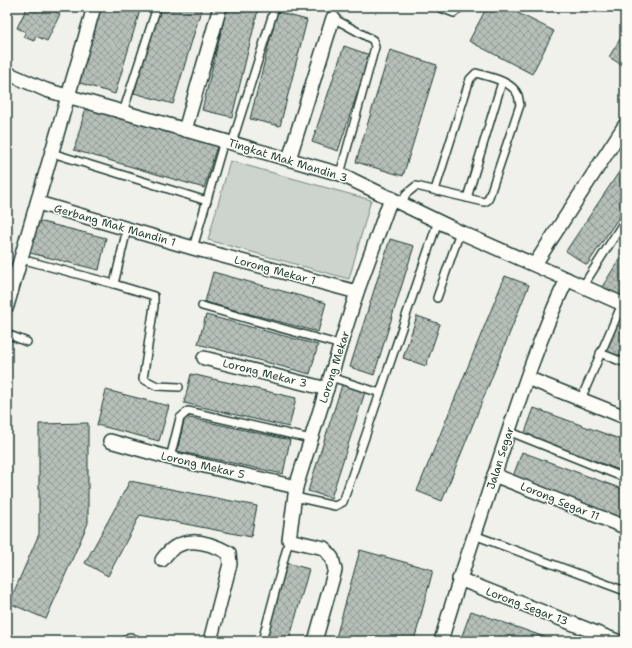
<svg xmlns="http://www.w3.org/2000/svg" width="632" height="648" viewBox="0 0 632 648" font-family="'Shantell Sans',sans-serif">
<style>
.green{fill:#cdd3cd;stroke:#768880}
.building{fill:url(#building-cross-hatch);stroke:#1f3d34}
.lines{fill:none;stroke-linecap:round;stroke-linejoin:round}
.service-casing{stroke:#1f3d34;stroke-width:10}
.minor-casing{stroke:#1f3d34;stroke-width:16}
.service{stroke:#fdfcf7;stroke-width:7}
.minor{stroke:#fdfcf7;stroke-width:13}
.labels{text-anchor:middle;stroke-width:3;stroke-linejoin:round;paint-order:stroke}
.street-label{font-size:11px;fill:#1f3d34;stroke:#fdfcf7}
</style>
<defs>
<pattern id="building-cross-hatch" width="8" height="8" patternUnits="userSpaceOnUse"><rect width="8" height="8" fill="#b6bfb8"/><path d="M0 0l8 8M0 8l8-8" fill="none" stroke="#939c96"/></pattern>
</defs>
<rect width="100%" height="100%" fill="#f0f1eb"/>
<filter id="ink" filterUnits="userSpaceOnUse"><feTurbulence type="fractalNoise" baseFrequency=".025" numOctaves="2"/><feDisplacementMap in="SourceGraphic" scale="8" xChannelSelector="R" yChannelSelector="G"/><feConvolveMatrix kernelMatrix="1 2 1 2 8 2 1 2 1" color-interpolation-filters="sRGB"/></filter>
<g filter="url(#ink)">
<path class="green" d="M230,161L371,200L349,279L208,240Z"/>
<g class="building">
<path d="M27,7H45L60,14L47,41L36,36L34,41L24,37L26,32L17,28Z"/>
<path d="M100,7H141L115,94L77,82Z"/>
<path d="M160,7H202L173,104L134,93Z"/>
<path d="M227,7H244L258,10L232,117L202,110Z"/>
<path d="M487,7H506L554,31L532,74L469,41Z"/>
<path d="M277,12L307,20L280,126L250,119Z"/>
<path d="M625,31V67L609,57Z"/>
<path d="M344,46L370,55L338,151L312,142Z"/>
<path d="M390,50L437,65L403,176L356,162Z"/>
<path d="M86,107L217,146L204,188L74,150Z"/>
<path d="M625,163V208L587,265L566,251Z"/>
<path d="M38,221L106,238L99,270L30,253Z"/>
<path d="M390,239L414,246L374,375L350,367Z"/>
<path d="M625,250V295L622,300L602,287Z"/>
<path d="M213,272L326,303L318,332L205,302Z"/>
<path d="M505,276L529,285L442,501L417,491Z"/>
<path d="M206,315L318,345L310,374L198,344Z"/>
<path d="M417,316L440,324L426,366L403,358Z"/>
<path d="M617,325L625,328V364L605,356Z"/>
<path d="M191,374L296,398L289,427L184,403Z"/>
<path d="M343,382L366,389L331,498L308,491Z"/>
<path d="M106,390L169,406L159,441L97,425Z"/>
<path d="M534,408L625,441V472L524,435Z"/>
<path d="M185,417L290,440L283,474L177,451Z"/>
<path d="M88,423V523L46,619L9,603L39,534V424Z"/>
<path d="M522,452L625,490V521L512,479Z"/>
<path d="M130,481L257,506L251,537L140,515L108,576L85,563Z"/>
<path d="M360,550L433,570L414,641H335Z"/>
<path d="M287,563L309,569L289,641H266Z"/>
<path d="M471,611L556,641H460Z"/>
</g>
<g class="lines">
<g class="service-casing">
<g id="service">
<path d="M438,7L454,13L460,7"/>
<path d="M333,18L373,40L375,47L340,174"/>
<path d="M123,112L157,7"/>
<path d="M232,143L275,7"/>
<path d="M52,153L207,201"/>
<path d="M467,198L502,82"/>
<path d="M402,204L406,194L416,186L484,202L488,200L520,105C519,102 519,98 518,95C512,81 489,77 476,73L470,79L435,190"/>
<path d="M193,248L224,141"/>
<path d="M21,259L114,284L154,296V306L143,379L157,386L179,387"/>
<path d="M114,284L127,229"/>
<path d="M583,286L625,220"/>
<path d="M437,298L460,232"/>
<path d="M202,306L341,345"/>
<path d="M7,334L27,342"/>
<path d="M600,353L625,363"/>
<path d="M331,377L380,393L438,221"/>
<path d="M581,399L622,304"/>
<path d="M508,431L625,478"/>
<path d="M170,458L180,418L188,411L311,439"/>
<path d="M295,497L335,506L343,502L380,393"/>
<path d="M474,535L625,591"/>
<path d="M262,641L289,540"/>
</g>
</g>
<g class="minor-casing">
<g id="minor">
<path d="M7,73L46,90L340,174L460,232L625,305"/>
<path d="M185,130L220,7"/>
<path d="M289,159L333,18"/>
<path d="M38,203L193,248L357,292"/>
<path d="M535,264L625,125"/>
<path d="M7,306L94,7"/>
<path d="M204,358L327,389"/>
<path d="M527,378L625,417"/>
<path d="M110,441L170,458L296,487"/>
<path d="M494,475L625,527"/>
<path d="M162,560C180,534 204,540 229,553L230,564L210,641"/>
<path d="M459,579L617,641"/>
<path d="M129,641L130,640"/>
<path d="M315,641L335,570L332,558L324,548L289,540L296,487L357,292L391,198"/>
<path d="M441,641C457,585 476,531 494,476C516,409 537,342 567,279"/>
</g>
</g>
<use href="#service" class="service"/>
<use href="#minor" class="minor"/>
</g>
</g>
<g class="labels">
<g class="street-label">
<text transform="translate(288 160) rotate(17)" y="4">Tingkat Mak Mandin 3</text>
<text transform="translate(115 225) rotate(16)" y="4">Gerbang Mak Mandin 1</text>
<text transform="translate(275 270) rotate(15)" y="4">Lorong Mekar 1</text>
<text transform="translate(334 367) rotate(-72)" y="4">Lorong Mekar</text>
<text transform="translate(265 373) rotate(14)" y="4">Lorong Mekar 3</text>
<text transform="translate(500 458) rotate(-72)" y="4">Jalan Segar</text>
<text transform="translate(203 465) rotate(13)" y="4">Lorong Mekar 5</text>
<text transform="translate(560 501) rotate(22)" y="4">Lorong Segar 11</text>
<text transform="translate(527 606) rotate(21)" y="4">Lorong Segar 13</text>
</g>
</g>
<rect width="632" height="648" fill="none" stroke="#fdfcf7" stroke-width="24"/>
<rect x="12" y="12" width="608" height="624" fill="none" stroke="#1f3d34" stroke-width="1.5" filter="url(#ink)"/>
</svg>
